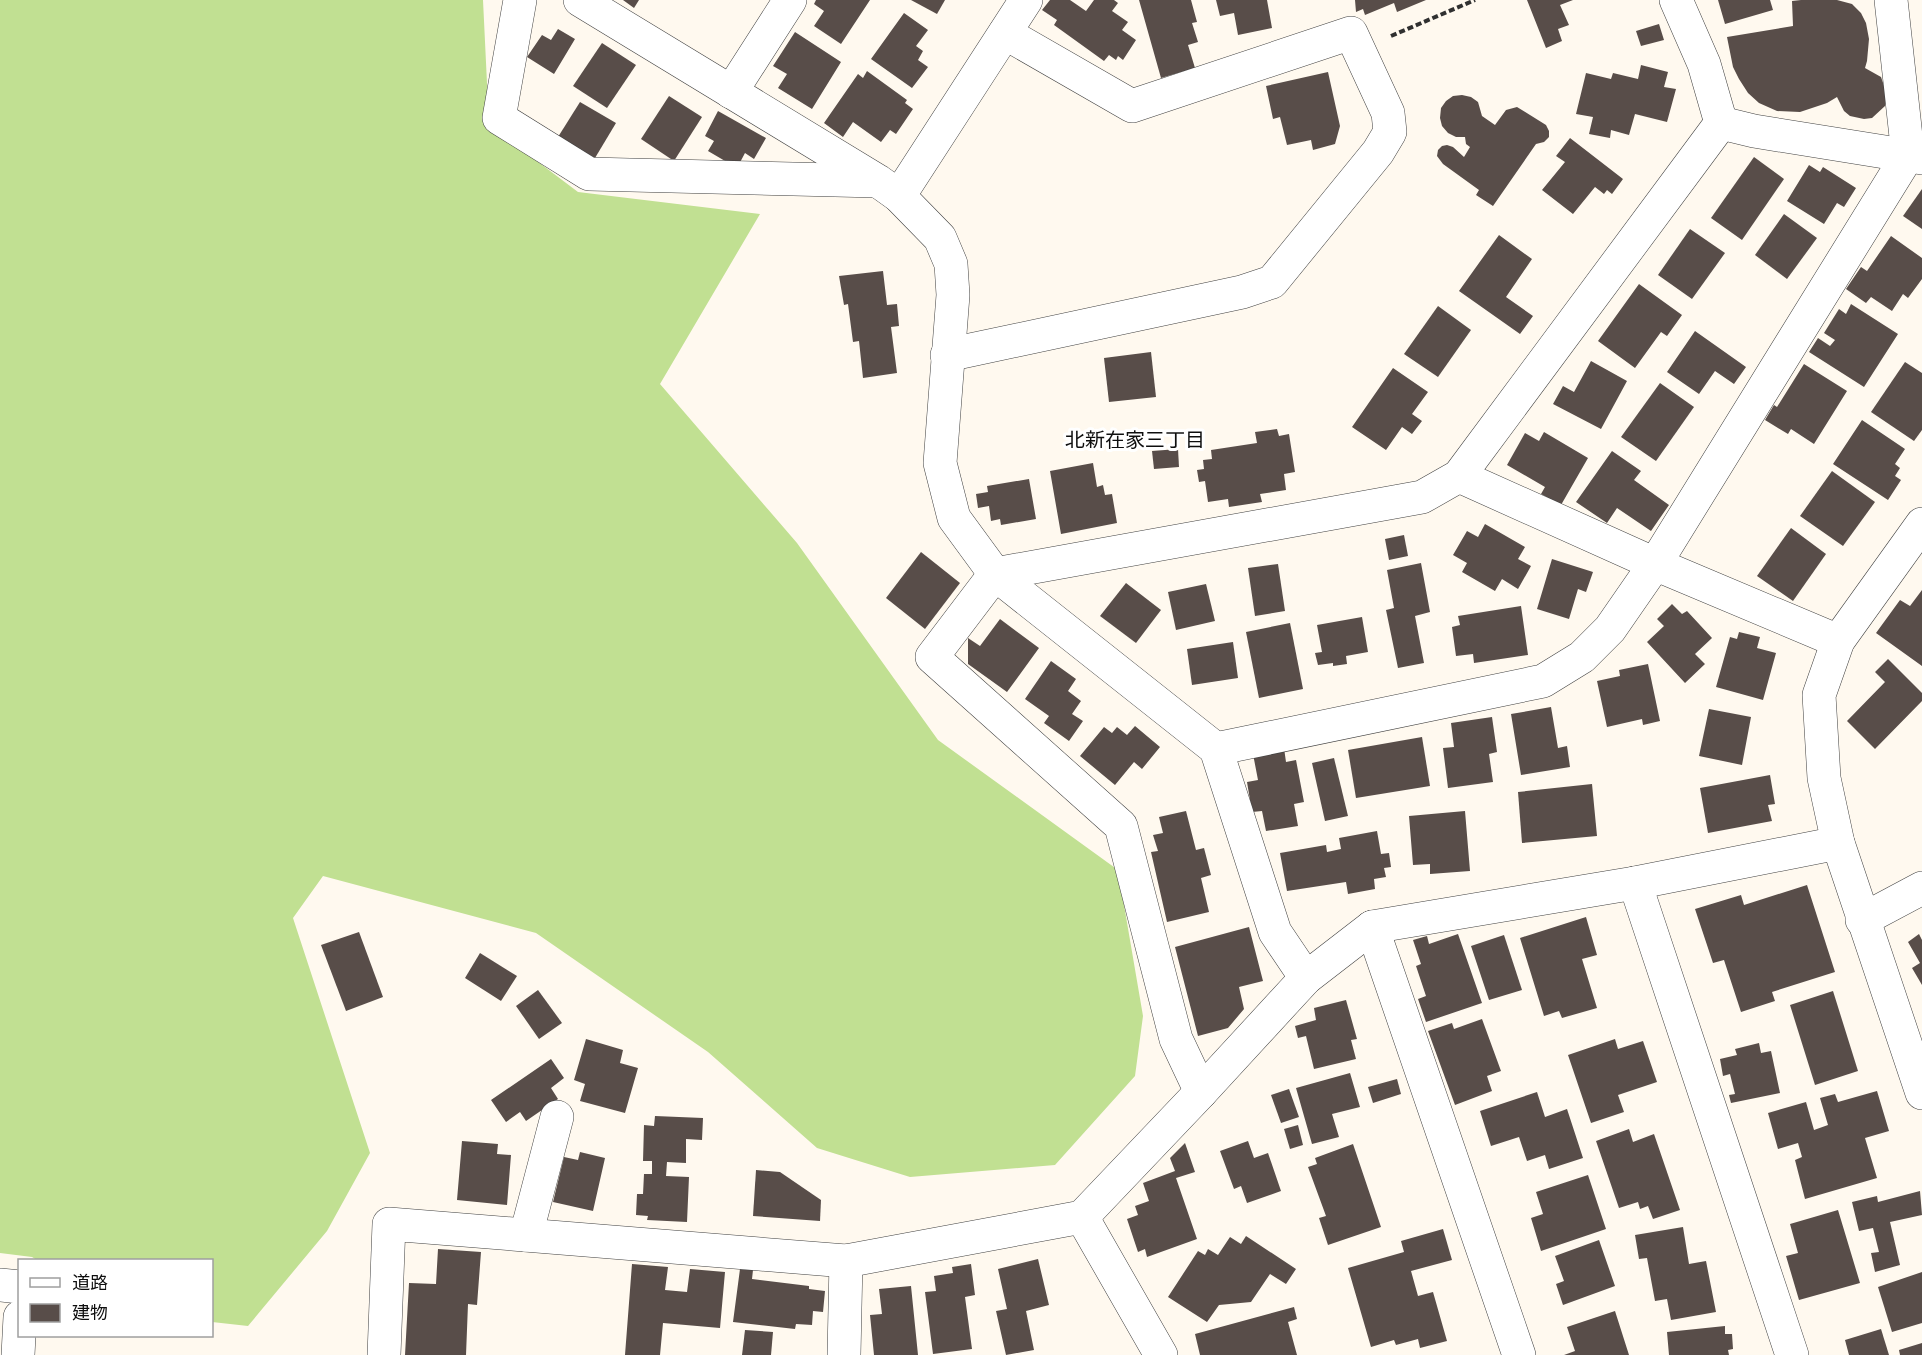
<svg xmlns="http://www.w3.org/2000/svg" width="1922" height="1355" viewBox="0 0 1922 1355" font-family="'PT Serif','Noto Sans JP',serif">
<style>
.forest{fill:#c1e092}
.building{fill:#584d49}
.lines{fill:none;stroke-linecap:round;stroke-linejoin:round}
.minor-casing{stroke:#414141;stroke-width:34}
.path{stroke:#303030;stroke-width:4;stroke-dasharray:6 3;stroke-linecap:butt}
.minor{stroke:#fff;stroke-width:33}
.labels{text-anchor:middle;stroke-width:6;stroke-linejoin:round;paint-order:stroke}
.neighbourhood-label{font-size:20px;fill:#0e0e0e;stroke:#fff}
</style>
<rect width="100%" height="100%" fill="#fff9ef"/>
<path class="forest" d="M0,0H483L489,125L578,192L760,214L660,384L797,543L938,740L1118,870L1143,1016L1135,1076L1055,1165L910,1177L817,1148L708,1052L536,933L323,876L293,918L370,1153L327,1231L248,1326L212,1322V1260H37L32,1257L0,1253Z"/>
<g class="building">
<path d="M623,0H639L634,8Z"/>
<path d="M816,0H870L841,44L814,26L824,11L814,4Z"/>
<path d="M911,0H945L937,14Z"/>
<path d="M1050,0H1070L1086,11L1094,0H1114L1118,3L1112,11L1128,22L1122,30L1136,40L1123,60L1118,56L1116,60L1109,55L1104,61L1054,25L1057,20L1042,10Z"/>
<path d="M1139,0H1191L1197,22L1192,23L1198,42L1188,45L1195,68L1161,78Z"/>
<path d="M1216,0H1267L1272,28L1238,35L1234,13L1220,16Z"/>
<path d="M1355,0H1426L1397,12L1394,3L1365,15L1363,9L1356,12Z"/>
<path d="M1527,0H1573L1560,5L1569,25L1558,29L1562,41L1546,48Z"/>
<path d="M1718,0H1770L1773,10L1725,24Z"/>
<path d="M1801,0H1837L1852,4L1861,13L1866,23L1869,39L1867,61L1865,68L1881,77L1888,97L1885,106L1872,118L1864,119L1850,116L1844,111L1837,97L1827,103L1800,112L1777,111L1759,103L1748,93L1739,79L1733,67L1727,37L1793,26L1792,1Z"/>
<path d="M904,13L928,30L916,46L923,51L918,60L928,67L912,88L871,59Z"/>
<path d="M1659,24L1664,40L1641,46L1636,31Z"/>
<path d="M558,29L575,39L554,74L527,57L542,35L551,40Z"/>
<path d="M795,32L841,62L812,109L778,88L787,74L773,66Z"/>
<path d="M602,43L636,65L607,108L573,86Z"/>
<path d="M1641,65L1668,72L1664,87L1676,89L1667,122L1635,114L1629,135L1611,130L1610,138L1589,134L1593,117L1576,114L1586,73L1611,79L1613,73L1638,79Z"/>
<path d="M867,71L907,100L905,103L913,109L896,134L890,130L881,142L853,122L843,137L824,123L858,74L863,78Z"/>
<path d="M1328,72L1340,126L1335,144L1313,150L1311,140L1287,145L1280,117L1273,119L1266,86Z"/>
<path d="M1462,95L1471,97L1478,102L1482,116L1495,125L1506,110L1517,107L1546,125L1549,131V137L1544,142L1536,144L1493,206L1476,195L1479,190L1443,164L1437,156L1438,150L1442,146L1447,145L1453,147L1464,157L1470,147L1466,144L1465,137H1456L1448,133L1442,126L1440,118L1441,108L1446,101L1453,96Z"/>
<path d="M669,96L702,117L674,161L641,139Z"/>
<path d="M580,102L616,123L595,158L558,137Z"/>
<path d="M718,111L766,138L754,159L745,153L737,168L708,151L714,141L705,136Z"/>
<path d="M1570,138L1623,179L1612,194L1607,190L1604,194L1595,187L1573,214L1542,190L1565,162L1556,156Z"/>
<path d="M1754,157L1784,179L1742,240L1711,218Z"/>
<path d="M1809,165L1820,172L1823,167L1856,188L1844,207L1837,203L1824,224L1787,201Z"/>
<path d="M1922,189V229L1903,216Z"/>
<path d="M1784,214L1817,238L1787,279L1755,255Z"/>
<path d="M1690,229L1725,253L1692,299L1658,275Z"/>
<path d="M1499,235L1532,259L1506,297L1533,316L1520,334L1459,291Z"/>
<path d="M1891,236L1922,258V279L1908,298L1903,294L1892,311L1871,297L1866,303L1846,289L1861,267L1867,271Z"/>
<path d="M883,271L887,305L897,304L899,326L891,327L897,373L863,378L859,341L853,342L848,304L844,305L839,276Z"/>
<path d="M1639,284L1682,315L1667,336L1661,332L1635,368L1598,341Z"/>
<path d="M1851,304L1898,334L1864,387L1809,352L1818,338L1830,346L1835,340L1824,333L1839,309L1846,314Z"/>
<path d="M1438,306L1471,330L1438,377L1404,354Z"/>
<path d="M1695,331L1746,367L1734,384L1715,371L1699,394L1667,372Z"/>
<path d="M1151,352L1156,397L1109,402L1104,358Z"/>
<path d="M1591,361L1627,381L1601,429L1553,404L1563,386L1574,392Z"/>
<path d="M1905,362L1922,373V430L1914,441L1871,412Z"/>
<path d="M1804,364L1847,391L1814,444L1791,429L1788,434L1765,420L1774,405L1777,407Z"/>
<path d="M1393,368L1428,392L1412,414L1422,421L1412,434L1402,427L1386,450L1352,427Z"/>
<path d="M1660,383L1694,407L1656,461L1621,437Z"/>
<path d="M1862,420L1905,449L1895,464L1900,468L1895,476L1901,480L1888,500L1833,464Z"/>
<path d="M1277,429L1279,436L1289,434L1295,472L1284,474L1286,490L1260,494L1262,502L1229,507L1228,499L1208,502L1205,481L1199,482L1197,470L1204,469L1203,460L1212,459L1211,450L1257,443L1255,432Z"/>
<path d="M1544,432L1588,458L1561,505L1541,494L1545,487L1507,465L1525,433L1539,441Z"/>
<path d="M1178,449L1179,467L1154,469L1152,451Z"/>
<path d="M1612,451L1641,471L1634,480L1669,505L1651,531L1617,508L1607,523L1576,502Z"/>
<path d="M1093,463L1097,487L1103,485L1105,495L1112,494L1117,523L1061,534L1050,471Z"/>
<path d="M1832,471L1875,502L1843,546L1800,516Z"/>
<path d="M1029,479L1036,519L1001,525L1000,519L991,521L989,506L978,508L976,494L988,492L987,486Z"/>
<path d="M1485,524L1525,547L1518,559L1531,566L1518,589L1502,579L1495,591L1462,572L1467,563L1453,555L1467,531L1478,537Z"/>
<path d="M1791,528L1826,554L1793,601L1757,576Z"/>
<path d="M1404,535L1408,556L1389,560L1385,539Z"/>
<path d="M921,552L960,583L925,629L886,598Z"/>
<path d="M1552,559L1593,572L1586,592L1578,589L1569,619L1537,609Z"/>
<path d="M1421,563L1430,612L1415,616L1424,663L1398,668L1386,610L1394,608L1387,570Z"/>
<path d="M1278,564L1285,611L1255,616L1248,568Z"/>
<path d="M1126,583L1161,610L1136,643L1100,616Z"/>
<path d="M1206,584L1215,621L1176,630L1168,592Z"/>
<path d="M1922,590V666L1876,633L1900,600L1910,606Z"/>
<path d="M1672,604L1682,614L1687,611L1712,638L1695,654L1705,664L1685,683L1647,642L1664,626L1657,619Z"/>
<path d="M1521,606L1528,655L1474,663L1473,654L1456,656L1452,627L1460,625L1458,616Z"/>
<path d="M1362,617L1368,652L1346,656L1347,664L1333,666V663L1318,665L1315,653L1322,652L1317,625Z"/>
<path d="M1000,619L1039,648L1007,692L968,664V638L980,646Z"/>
<path d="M1290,623L1303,689L1259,698L1246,632Z"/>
<path d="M1739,632L1760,637L1757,648L1776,653L1763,700L1716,687L1730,637L1737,639Z"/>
<path d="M1233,642L1238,678L1192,685L1187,649Z"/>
<path d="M1888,659L1922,693V701L1875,749L1847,721L1885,682L1875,672Z"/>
<path d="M1051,661L1076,679L1068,691L1081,701L1072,714L1083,721L1069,741L1044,723L1049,716L1025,699Z"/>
<path d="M1648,664L1660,721L1643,725L1642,719L1607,727L1597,681L1620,676L1619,670Z"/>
<path d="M1551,707L1558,748L1567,746L1570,767L1521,775L1511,714Z"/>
<path d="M1709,709L1751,717L1742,765L1699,756Z"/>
<path d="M1492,717L1497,752L1489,754L1493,782L1448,788L1443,748L1454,747L1451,723Z"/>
<path d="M1135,726L1160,747L1142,769L1134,762L1115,785L1080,756L1104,727L1112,733L1117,727L1127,735Z"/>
<path d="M1422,737L1430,786L1356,798L1348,750Z"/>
<path d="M1284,748L1286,762L1296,760L1304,802L1294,804L1298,826L1266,831L1262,811L1252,812L1247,782L1258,780L1253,754Z"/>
<path d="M1334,758L1348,816L1325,821L1312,763Z"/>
<path d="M1770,775L1775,804L1768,805L1772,821L1708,833L1700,788Z"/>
<path d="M1592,784L1597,836L1522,843L1518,792Z"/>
<path d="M1186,811L1196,850L1204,848L1211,875L1201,878L1209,912L1167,922L1151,852L1158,851L1153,835L1163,833L1159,817Z"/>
<path d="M1465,811L1470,871L1430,874V864L1413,865L1409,816Z"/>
<path d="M1377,831L1381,854L1389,853L1391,867L1384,868L1386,877L1374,879L1375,889L1348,894L1346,882L1287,891L1280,853L1326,845L1327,852L1341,849L1339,838Z"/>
<path d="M1807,885L1835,972L1772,992L1775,1001L1741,1012L1724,960L1713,963L1695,909L1741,895L1744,905Z"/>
<path d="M1586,917L1597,955L1582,959L1597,1008L1562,1018L1559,1011L1544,1016L1520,938Z"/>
<path d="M1249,927L1263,981L1239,987L1244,1009L1228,1028L1198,1036L1175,947Z"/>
<path d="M359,932L383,997L346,1011L321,945Z"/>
<path d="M1458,934L1482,1003L1426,1022L1418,999L1426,996L1416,966L1421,964L1413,940L1427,936L1429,944Z"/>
<path d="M1919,934L1922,940V985L1912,968L1920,963L1908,942Z"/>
<path d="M1504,935L1522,990L1489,1000L1471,946Z"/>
<path d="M480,953L517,976L501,1001L465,978Z"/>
<path d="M538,990L562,1023L539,1039L516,1006Z"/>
<path d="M1833,991L1858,1071L1815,1085L1790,1005Z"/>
<path d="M1346,1000L1357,1039L1351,1040L1356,1059L1314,1069L1306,1036L1298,1038L1295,1026L1316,1020L1314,1008Z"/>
<path d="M1482,1019L1501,1071L1487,1076L1492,1091L1455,1105L1428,1031L1452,1023L1454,1029Z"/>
<path d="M586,1039L623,1050L620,1063L638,1068L625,1113L580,1101L585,1084L574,1080Z"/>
<path d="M1615,1039L1618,1049L1643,1041L1657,1082L1618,1095L1624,1112L1591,1123L1568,1055Z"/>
<path d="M1759,1043L1761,1053L1771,1051L1780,1093L1731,1103L1729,1095L1735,1094L1730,1074L1723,1076L1720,1059L1737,1055L1735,1049Z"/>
<path d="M551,1059L564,1078L551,1088L558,1099L526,1121L520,1112L506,1122L491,1100Z"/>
<path d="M1350,1073L1360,1107L1332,1114L1339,1137L1312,1144L1296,1088Z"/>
<path d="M1397,1079L1401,1094L1373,1103L1368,1087Z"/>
<path d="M1289,1089L1299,1117L1281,1123L1271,1095Z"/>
<path d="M1877,1091L1889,1131L1865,1138L1877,1178L1805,1199L1795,1160L1802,1157L1798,1143L1778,1149L1768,1113L1806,1102L1814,1130L1828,1125L1820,1098L1835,1094L1838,1102Z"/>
<path d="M1537,1092L1545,1117L1567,1109L1583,1158L1549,1169L1545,1155L1527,1161L1519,1137L1491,1146L1480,1111Z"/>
<path d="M655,1116L703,1118L702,1140L686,1139V1163L667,1162L666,1176L689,1177L687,1222L647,1220L648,1216L636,1215L637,1194H643L644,1174H652V1161H643L644,1125L654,1126Z"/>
<path d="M1298,1125L1303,1145L1290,1149L1284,1129Z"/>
<path d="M1629,1129L1633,1142L1654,1134L1680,1210L1653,1219L1648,1206L1640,1209L1638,1202L1619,1208L1596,1141Z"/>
<path d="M462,1141L498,1144L497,1154L511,1155L507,1205L457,1200Z"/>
<path d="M1248,1141L1254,1158L1268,1153L1281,1191L1247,1203L1241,1186L1234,1189L1220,1151Z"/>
<path d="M1185,1143L1195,1172L1176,1178L1197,1239L1147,1257L1145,1249L1138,1252L1127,1219L1138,1215L1135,1206L1149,1201L1143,1183L1175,1171L1170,1158Z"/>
<path d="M1353,1144L1381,1227L1328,1245L1319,1218L1326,1216L1308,1167L1317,1164L1315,1158Z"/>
<path d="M580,1152L605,1158L593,1211L553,1202L564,1157L578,1160Z"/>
<path d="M756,1170L780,1172L821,1200L820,1221L753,1216Z"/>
<path d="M1588,1175L1606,1229L1541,1251L1531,1218L1543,1214L1536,1192Z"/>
<path d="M1920,1191L1922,1215L1890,1222L1900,1265L1875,1272L1871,1253L1879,1252L1873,1228L1859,1231L1852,1202L1877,1196L1878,1202Z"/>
<path d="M1838,1210L1860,1283L1799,1300L1786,1256L1798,1253L1790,1224Z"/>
<path d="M1683,1227L1689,1264L1706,1261L1716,1312L1671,1320L1667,1299L1655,1301L1647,1258L1639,1259L1635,1235Z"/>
<path d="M1443,1229L1452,1260L1411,1271L1418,1296L1433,1292L1447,1341L1420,1348L1418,1339L1396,1345L1394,1340L1371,1347L1348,1268L1404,1252L1401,1241Z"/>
<path d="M1246,1236L1296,1269L1286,1284L1270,1274L1251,1302L1219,1305L1207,1322L1168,1297L1198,1251L1205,1255L1208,1249L1218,1255L1230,1237L1241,1244Z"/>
<path d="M1599,1240L1615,1286L1563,1305L1556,1284L1564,1281L1555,1256Z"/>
<path d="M438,1249L481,1252L477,1305L468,1304L466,1355H405L409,1283L436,1284Z"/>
<path d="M1038,1259L1049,1305L1026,1311L1034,1350L1006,1355L996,1311L1007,1309L998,1269Z"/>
<path d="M632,1264L668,1267L665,1290L687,1292L690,1269L725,1272L720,1328L663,1323L660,1355H625Z"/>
<path d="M971,1264L975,1295L965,1297L972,1349L933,1354L925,1292L936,1291L934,1276L953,1273L952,1267Z"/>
<path d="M740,1269L753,1270L752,1279L809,1286V1289L825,1291L823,1312L813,1311L812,1325L796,1324L795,1329L733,1322Z"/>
<path d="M1922,1272V1323L1892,1332L1878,1287Z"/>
<path d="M911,1286L918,1355H874L870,1315L882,1314L879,1289Z"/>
<path d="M1294,1307L1297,1319L1288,1322L1297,1355H1200L1195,1334Z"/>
<path d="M1615,1311L1629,1355H1564L1575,1351L1567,1327Z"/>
<path d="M1725,1326V1334H1732L1733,1349L1728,1350L1729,1355H1669L1667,1332Z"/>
<path d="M1881,1329L1889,1355H1849L1845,1340Z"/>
<path d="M745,1330L773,1332L771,1355H742Z"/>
<path d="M1922,1343V1355H1900L1899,1350Z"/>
</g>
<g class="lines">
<g class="minor-casing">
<g id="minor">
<path d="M520,0L499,118L589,174L877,181"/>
<path d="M580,0L878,181L899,196L940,238L951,264L953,295L940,463L954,518L995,574L1216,749L1275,932L1306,978"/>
<path d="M1676,0L1704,64L1721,123"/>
<path d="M731,92L790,0"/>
<path d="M1721,123L1754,131L1922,158"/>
<path d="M899,196L1026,0"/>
<path d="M947,355L1242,292L1272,282L1378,152L1390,132L1388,113L1351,33L1132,106L1005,33"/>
<path d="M1459,476L1655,564L1838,641"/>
<path d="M1922,524L1838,641L1819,695L1824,778L1838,843L1922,1093"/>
<path d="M1216,749L1543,681L1582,657L1610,629L1655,564L1908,155L1891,0"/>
<path d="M1635,883L1792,1355"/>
<path d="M1862,920L1922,888"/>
<path d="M1372,927L1519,1355"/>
<path d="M1201,1092L1176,1039L1121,826L932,657L995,574L1422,497L1459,476L1721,123"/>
<path d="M1082,1217L1161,1355"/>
<path d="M526,1235L557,1117"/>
<path d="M0,1285L20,1287"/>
<path d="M18,1355L20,1317"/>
<path d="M384,1355L389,1224L846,1261L1082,1217L1201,1092L1306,978L1372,927L1635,883L1838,843"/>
<path d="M844,1355L846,1261"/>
</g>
</g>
<path class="path" d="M1391,36L1475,0"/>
<use href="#minor" class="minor"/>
</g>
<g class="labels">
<g class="neighbourhood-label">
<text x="1135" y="447">北新在家三丁目</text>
</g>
</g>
<rect x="18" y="1259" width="195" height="78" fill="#ffffff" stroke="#9f9f9f" stroke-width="1.5"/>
<rect x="30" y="1278" width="30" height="9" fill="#ffffff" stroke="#9f9f9f" stroke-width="1.5"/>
<text x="72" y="1289" font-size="18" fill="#0e0e0e">道路</text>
<rect x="30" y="1304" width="30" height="18" fill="#584d49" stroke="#9f9f9f" stroke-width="1.5"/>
<text x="72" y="1319" font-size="18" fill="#0e0e0e">建物</text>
</svg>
